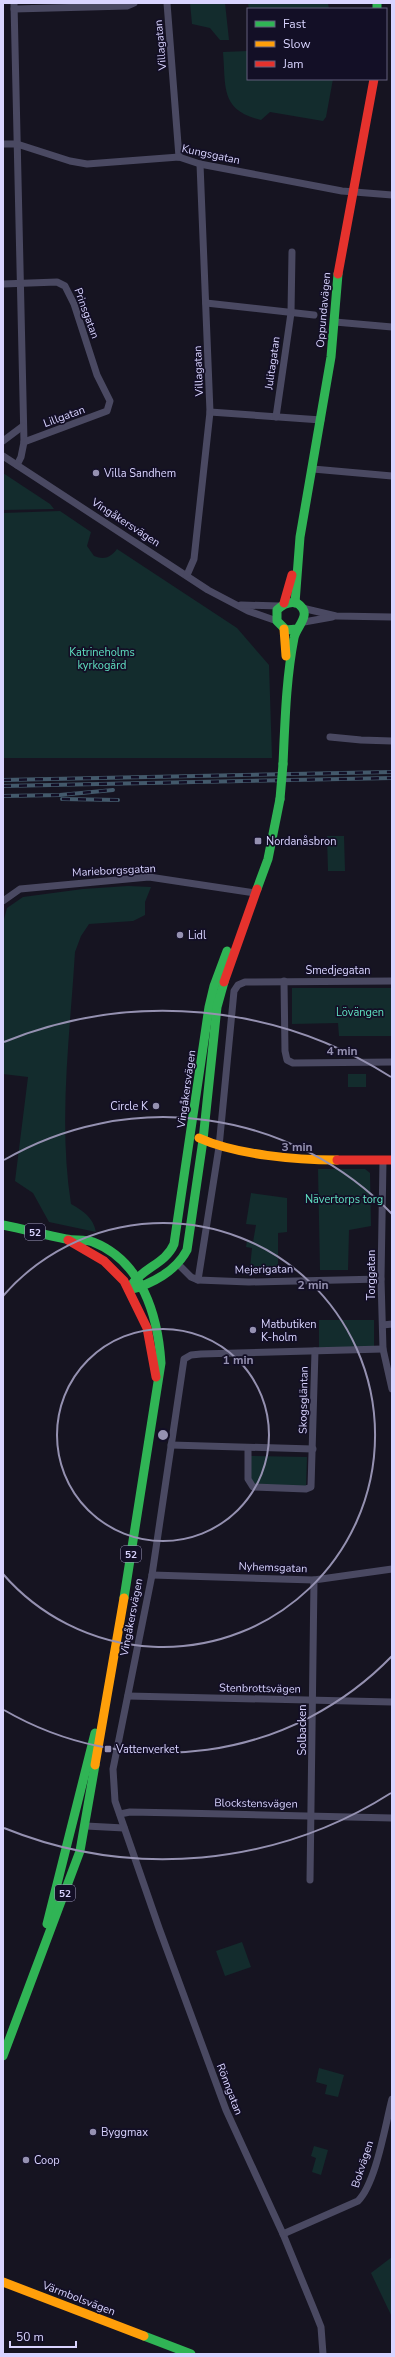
<svg xmlns="http://www.w3.org/2000/svg" width="395" height="2357" viewBox="0 0 395 2357" font-family="'Nunito Sans',sans-serif">
<style>
.green{fill:#132c2d}
.lines{fill:none;stroke-linecap:round;stroke-linejoin:round}
.street{stroke:#4a4962;stroke-width:7}
.fast{stroke:#30b455;stroke-width:9}
.slow{stroke:#ff9f0a;stroke-width:9}
.jam{stroke:#e5322d;stroke-width:9}
.rail-casing{stroke:#43596b;stroke-width:4}
.rail{stroke:#130f26;stroke-width:2.5;stroke-dasharray:8;stroke-linecap:butt}
.fast-bridge{stroke:#30b455;stroke-width:9}
.ring{fill:none;stroke:#9591b1;stroke-width:2}
.poi-dot{fill:#9591b1;stroke:#130f26;stroke-width:1.5}
.labels{text-anchor:middle;stroke-width:3.5;stroke-linejoin:round;paint-order:stroke}
.shield{fill:#130f26;stroke:#9e99be;stroke-width:1}
.shield-label{font-size:10px;font-weight:bold;fill:#d9d4ff}
.street-label{font-size:11px;fill:#d9d4ff;stroke:#130f26}
.poi-label{font-size:11px;fill:#d9d4ff;stroke:#130f26;text-anchor:start}
.park-label{font-size:11px;fill:#5fe0c0;stroke:#130f26}
.centre{fill:#9591b1;stroke:#130f26;stroke-width:2}
.ring-label{font-size:12px;text-anchor:middle;font-weight:bold;fill:#9591b1;stroke:#130f26;stroke-width:3.5;stroke-linejoin:round;paint-order:stroke}
</style>
<rect width="100%" height="100%" fill="#161421"/>
<g class="green">
<path d="M190,3H225L229,40H220L210,28L192,24Z"/>
<path d="M248,3H328L329,9H249Z"/>
<path d="M248,51V79H333L326,117L323,121L270,112L261,120C220,110 226,88 223,52Z"/>
<path d="M3,473L50,504L54,509L3,510Z"/>
<path d="M60,511L91,532L87,546L94,556C104,560 110,558 117,549L237,628L269,665L272,758H3V513Z"/>
<path d="M327,836H344L345,871H328Z"/>
<path d="M128,886L151,887L145,902V915L133,921L89,924L81,936L75,952C70,1035 58,1121 71,1204C83,1211 93,1217 96,1232L49,1222L33,1193L15,1181L28,1077L3,1074V923L7,908L23,897L83,889Z"/>
<path d="M292,988H392V1036H339L338,1023L292,1024Z"/>
<rect x="348" y="1074" width="18" height="13"/>
<path d="M318,1169H365L370,1173L371,1226L349,1230L348,1270H320Z"/>
<path d="M251,1193L287,1198V1232L278,1233V1268H250L252,1248L246,1247L247,1241L253,1242L256,1225L246,1224Z"/>
<rect x="319" y="1320" width="55" height="28"/>
<path d="M251,1456L307,1457L306,1487L250,1485Z"/>
<path d="M242,1942L251,1967L225,1976L216,1951Z"/>
<path d="M319,2068L344,2075L338,2097L325,2094L327,2085L316,2082Z"/>
<path d="M314,2146L328,2150L321,2175L312,2172L316,2158L311,2156Z"/>
<path d="M392,2257V2317L371,2273Z"/>
</g>
<g class="lines">
<g class="street">
<path d="M14,3L24,442L21,457L17,465"/>
<path d="M167,3L179,157"/>
<path d="M14,9L127,6L134,3"/>
<path d="M3,144H17L70,161L87,164L179,157L200,164L342,191L392,195"/>
<path d="M3,284L57,282L65,286L74,304L97,375L110,401L107,411L24,442"/>
<path d="M206,303L314,315"/>
<path d="M335,322L392,327"/>
<path d="M210,412L321,420"/>
<path d="M276,417L291,313L292,252"/>
<path d="M3,441L23,426"/>
<path d="M3,456L208,590L248,611L277,621"/>
<path d="M313,469L392,476"/>
<path d="M187,575L194,559L210,412L200,164"/>
<path d="M241,605L280,606"/>
<path d="M302,608L336,616L392,617"/>
<path d="M304,622L332,617"/>
<path d="M330,737L361,740L392,741"/>
<path d="M3,901L20,889L149,877L255,893"/>
<path d="M284,981L285,1051L287,1060L293,1063L392,1062"/>
<path d="M383,1161L381,1279L383,1349L392,1389"/>
<path d="M178,1264L191,1277L198,1280L249,1282L381,1279"/>
<path d="M198,1280L219,1147L234,991L238,985L245,982L392,981"/>
<path d="M383,1325L392,1324"/>
<path d="M171,1445L313,1449"/>
<path d="M248,1448V1479L253,1487L306,1489L311,1487L315,1351"/>
<path d="M152,1575L314,1580L392,1569"/>
<path d="M128,1696L392,1702"/>
<path d="M120,1814L130,1812L180,1813L392,1818"/>
<path d="M86,1826L124,1828"/>
<path d="M310,1880L314,1580"/>
<path d="M283,2234L358,2201C376,2183 385,2126 392,2099"/>
<path d="M323,2354L321,2327L315,2312L283,2234L226,2110L159,1928L115,1801L113,1769L152,1575L184,1359L191,1355L201,1354L383,1349"/>
</g>
<g class="fast">
<path d="M377,3V9"/>
<path d="M295,603L300,537L331,357L338,274"/>
<path d="M283,764C285,722 286,679 294,638C296,626 314,614 297,603C289,601 283,604 277,610V621L286,630L297,629"/>
<path d="M257,889L268,859L280,799"/>
<path d="M3,1225C24,1229 45,1235 66,1239C75,1241 84,1239 93,1242C142,1261 158,1316 161,1363L124,1598"/>
<path d="M133,1283C145,1267 166,1263 174,1244L209,1007L214,986L227,951"/>
<path d="M129,1290C152,1284 176,1271 187,1250L203,1140L217,1007L224,982"/>
<path d="M47,1924L95,1733"/>
<path d="M3,2056L80,1851L95,1765"/>
<path d="M144,2336L191,2354"/>
</g>
<g class="slow">
<path d="M284,629L286,656"/>
<path d="M199,1138C237,1155 296,1160 337,1160"/>
<path d="M95,1765L124,1598"/>
<path d="M3,2282L144,2336"/>
</g>
<g class="jam">
<path d="M338,274L374,79"/>
<path d="M284,603L292,575"/>
<path d="M224,982L257,889"/>
<path d="M337,1160H392"/>
<path d="M68,1240L104,1261L124,1281L147,1328L156,1377"/>
</g>
<g class="rail-casing">
<g id="rail">
<path d="M3,780L392,772"/>
<path d="M3,786L392,778"/>
<path d="M3,796L60,795L113,790"/>
<path d="M62,799L118,800"/>
</g>
</g>
<use href="#rail" class="rail"/>
<path class="fast-bridge" d="M280,799L283,764"/>
</g>
<g class="ring">
<circle cx="163" cy="1435" r="106"/>
<path d="M3 1296A212 212 0 1 1 3 1574"/>
<path d="M392 1656A318 318 0 0 1 4 1710M4 1160A318 318 0 0 1 392 1214"/>
<path d="M391 1793A424 424 0 0 1 4 1828M4 1042A424 424 0 0 1 391 1077"/>
</g>
<g class="poi-dot">
<circle cx="96" cy="473" r="4"/>
<rect x="254" y="837" width="8" height="8" rx="2"/>
<circle cx="180" cy="935" r="4"/>
<circle cx="156" cy="1106" r="4"/>
<circle cx="253" cy="1330" r="4"/>
<rect x="104" y="1745" width="8" height="8" rx="2"/>
<circle cx="93" cy="2132" r="4"/>
<circle cx="26" cy="2160" r="4"/>
</g>
<g class="labels">
<g class="shield">
<rect x="25" y="1224" width="20" height="16" rx="3"/>
<rect x="121" y="1546" width="20" height="16" rx="3"/>
<rect x="55" y="1885" width="20" height="16" rx="3"/>
</g>
<g class="shield-label">
<text x="35" y="1236">52</text>
<text x="131" y="1558">52</text>
<text x="65" y="1897">52</text>
</g>
<g class="street-label">
<text transform="translate(160 45) rotate(-95)" y="4">Villagatan</text>
<text transform="translate(211 154) rotate(12)" y="4">Kungsgatan</text>
<text transform="translate(323 310) rotate(-85)" y="4">Oppundavägen</text>
<text transform="translate(87 313) rotate(70)" y="4">Prinsgatan</text>
<text transform="translate(272 363) rotate(-82)" y="4">Julitagatan</text>
<text transform="translate(198 371) rotate(-92)" y="4">Villagatan</text>
<text transform="translate(64 416) rotate(-20)" y="4">Lillgatan</text>
<text transform="translate(126 522) rotate(33)" y="4">Vingåkersvägen</text>
<text transform="translate(114 870) rotate(-3)" y="4">Marieborgsgatan</text>
<text x="338" y="974">Smedjegatan</text>
<text transform="translate(186 1089) rotate(-82)" y="4">Vingåkersvägen</text>
<text transform="translate(264 1269) rotate(-1)" y="4">Mejerigatan</text>
<text transform="translate(371 1275) rotate(-90)" y="4">Torggatan</text>
<text transform="translate(303 1400) rotate(-89)" y="4">Skogsgläntan</text>
<text transform="translate(273 1567) rotate(2)" y="4">Nyhemsgatan</text>
<text transform="translate(131 1617) rotate(-79)" y="4">Vingåkersvägen</text>
<text transform="translate(260 1688) rotate(1)" y="4">Stenbrottsvägen</text>
<text transform="translate(302 1730) rotate(-90)" y="4">Solbacken</text>
<text transform="translate(256 1803) rotate(1)" y="4">Blockstensvägen</text>
<text transform="translate(230 2089) rotate(69)" y="4">Rönngatan</text>
<text transform="translate(362 2164) rotate(-72)" y="4">Bokvägen</text>
<text transform="translate(79 2298) rotate(21)" y="4">Värmbolsvägen</text>
</g>
<g class="poi-label">
<text x="104" y="477">Villa Sandhem</text>
<text x="266" y="845">Nordanåsbron</text>
<text x="188" y="939">Lidl</text>
<text x="148" y="1110" text-anchor="end">Circle K</text>
<text x="261" y="1328">Matbutiken<tspan x="261" dy="13">K-holm</tspan></text>
<text x="116" y="1753">Vattenverket</text>
<text x="101" y="2136">Byggmax</text>
<text x="34" y="2164">Coop</text>
</g>
<g class="park-label">
<text x="102" y="656">Katrineholms<tspan x="102" dy="13">kyrkogård</tspan></text>
<text x="360" y="1016">Lövängen</text>
<text x="344" y="1203">Nävertorps torg</text>
</g>
</g>
<circle cx="163" cy="1435" r="6" class="centre"/>
<g class="ring-label">
<text x="342" y="1055">4 min</text>
<text x="297" y="1151">3 min</text>
<text x="313" y="1289">2 min</text>
<text x="238" y="1364">1 min</text>
</g>
<rect width="395" height="2357" fill="none" stroke="#d9d4ff" stroke-width="8"/>
<rect x="247" y="8" width="140" height="72" fill="#130f26" stroke="#625e7d"/>
<rect x="255" y="21" width="20" height="6" fill="#30b455" stroke="#625e7d"/>
<text x="283" y="28" font-size="12" fill="#d9d4ff">Fast</text>
<rect x="255" y="41" width="20" height="6" fill="#ff9f0a" stroke="#625e7d"/>
<text x="283" y="48" font-size="12" fill="#d9d4ff">Slow</text>
<rect x="255" y="61" width="20" height="6" fill="#e5322d" stroke="#625e7d"/>
<text x="283" y="68" font-size="12" fill="#d9d4ff">Jam</text>
<path d="M10 2341v6h66v-6" fill="none" stroke="#d9d4ff" stroke-width="2"/>
<text x="16" y="2341" font-size="12" fill="#d9d4ff" stroke="#130f26" stroke-width="3" paint-order="stroke">50 m</text>
</svg>
